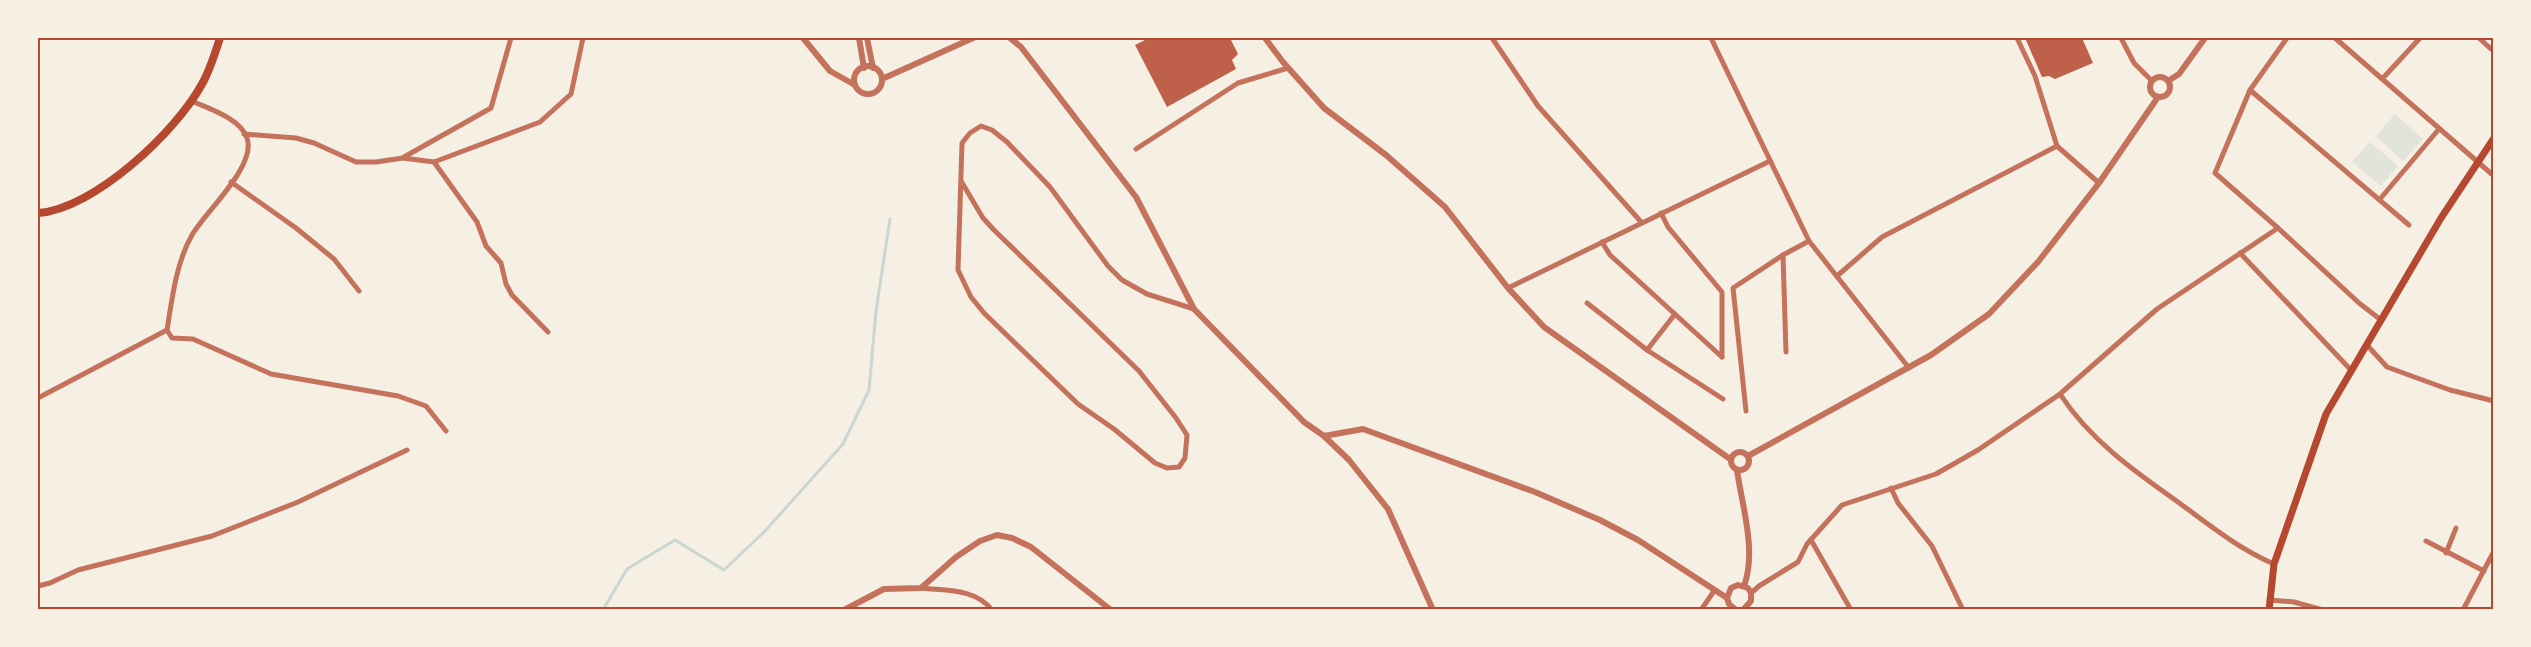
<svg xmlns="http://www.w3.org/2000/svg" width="2531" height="647" viewBox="0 0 2531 647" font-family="Rubik,sans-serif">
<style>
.green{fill:#e2e4dc}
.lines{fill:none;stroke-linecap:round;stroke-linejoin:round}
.stream{stroke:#c9d6d2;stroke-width:3}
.building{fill:#bf614a}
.minor{stroke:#c5725c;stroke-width:5}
.tertiary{stroke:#c5725c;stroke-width:6}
.secondary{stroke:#b5482f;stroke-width:7}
.primary{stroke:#b5482f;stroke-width:8}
.neatline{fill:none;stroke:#b5482f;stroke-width:2}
</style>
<rect width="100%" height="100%" fill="#f6efe4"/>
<g class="green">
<path d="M2395,114L2423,139L2403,161L2376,136Z"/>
<path d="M2370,142L2398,166L2381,186L2352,162Z"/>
</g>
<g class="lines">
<path class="stream" d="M603,610L627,569L675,540L724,570L765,531L843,444L869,390L876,311L890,219"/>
</g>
<g class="building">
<path d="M1149,38H1230L1238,54L1232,60L1236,69L1167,107L1135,45Z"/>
<path d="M2025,38H2082L2093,63L2055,79L2049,76L2042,77Z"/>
</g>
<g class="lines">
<g class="minor">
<path d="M1492,38L1538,106L1642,223"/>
<path d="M1711,38L1809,241L1909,368"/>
<path d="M2017,38L2035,76L2057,146L2099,183"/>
<path d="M2121,38L2134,63L2151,80"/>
<path d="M2335,38L2494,176"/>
<path d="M2479,38L2491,49"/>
<path d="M2383,78L2420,38"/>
<path d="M2250,90L2409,225"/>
<path d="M244,134L296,138L314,143L356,162H376L403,158L434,162L540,122L571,94L583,38"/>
<path d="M1136,149L1238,83L1288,68"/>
<path d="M404,157L491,108L511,38"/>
<path d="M434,162L477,222L486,246L501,263L506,284L512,295L548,332"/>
<path d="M961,181L983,218L994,230L1139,371L1176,418L1187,435L1185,458L1179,467L1167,468L1155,463L1114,429L1078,404L984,313L971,297L958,270L962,143L970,133L981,126L992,130L1007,142L1050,187L1108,266L1122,280L1147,294L1194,309"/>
<path d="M231,182L296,228L334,259L359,291"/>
<path d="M2380,199L2439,129"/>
<path d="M1661,213L1668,227L1722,292V357"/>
<path d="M2278,228L2359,303L2381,320"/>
<path d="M1602,242L1610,255L1722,357"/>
<path d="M2240,253L2351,370"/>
<path d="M1837,276L1882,237L2057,146"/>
<path d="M1508,288L1770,161"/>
<path d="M1587,303L1647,350L1723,399"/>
<path d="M167,330C172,299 176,263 192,235C205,212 257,166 247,138C240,118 209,109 192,101"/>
<path d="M2367,345L2387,367L2450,390L2494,401"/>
<path d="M1647,350L1675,314"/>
<path d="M1786,352L1783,255L1809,241"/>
<path d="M2060,394C2090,440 2134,471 2178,502C2209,525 2239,549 2274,564"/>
<path d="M38,398L167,330L172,338L193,339L271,374L398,396L426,406L446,431"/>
<path d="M1746,411L1733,288L1783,255"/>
<path d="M1891,488L1898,503L1932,546L1963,610"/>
<path d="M1811,540L1851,610"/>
<path d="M2426,541L2484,571"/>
<path d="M2446,553L2456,528"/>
<path d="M38,586L50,583L78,570L212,536L298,502L407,450"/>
<path d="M921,588C946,591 975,588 992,610"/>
<path d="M1751,593L1759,586L1798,562L1807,544L1842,505L1936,474L1978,450L2060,394L2157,309L2278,228L2215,173L2250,90L2287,38"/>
<path d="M2269,600L2294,602L2323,610"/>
<path d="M1701,610L1714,591"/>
<path d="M2463,610L2494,551"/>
</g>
<g class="tertiary">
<path d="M803,38L830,71L855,85"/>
<path d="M859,38L864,68"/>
<path d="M867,38L873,68"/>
<path d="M1010,38L1021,47L1136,197L1194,309L1304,422L1324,436L1363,429L1535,492L1600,520L1638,540L1727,598"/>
<path d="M1265,38L1283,62L1324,108L1386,155L1445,207L1508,288L1544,327L1730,459"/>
<circle cx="868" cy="80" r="14"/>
<circle cx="2160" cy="87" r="10"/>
<path d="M882,79L973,38"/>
<path d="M2168,81L2179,74L2205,38"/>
<path d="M1324,436L1349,460L1388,509L1433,610"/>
<circle cx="1740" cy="461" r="9"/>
<path d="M1748,456L1931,355L1989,314L2038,262L2099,183L2158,97"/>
<path d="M1737,470C1742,506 1757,551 1744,586"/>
<path d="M844,610L884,589L921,588L956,557L980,541L997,535L1012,538L1031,547L1111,610"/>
<path d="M1736,610L1729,604L1727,598L1731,588L1738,585L1748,588L1751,593V601L1743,610"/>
</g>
<path class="secondary" d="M2269,610L2274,564L2326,414L2441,218L2494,138"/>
<path class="primary" d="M38,213C94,209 176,132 202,84C210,70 215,53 220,38"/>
</g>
<rect width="2531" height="647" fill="none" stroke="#f6efe4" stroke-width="78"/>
<rect x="39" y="39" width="2453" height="569" class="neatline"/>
</svg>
